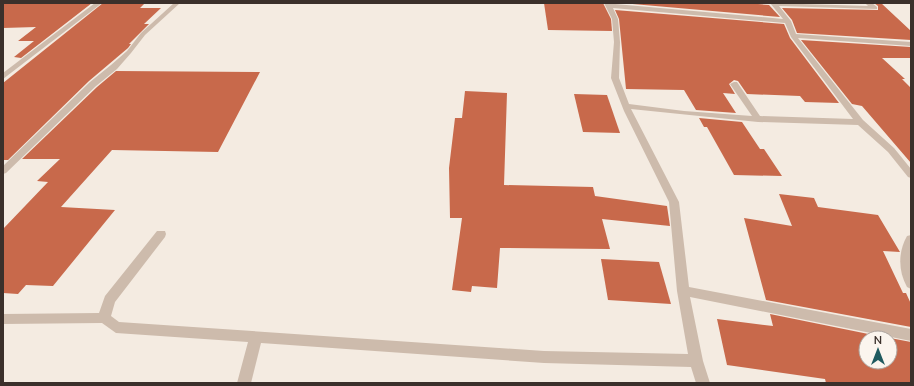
<svg xmlns="http://www.w3.org/2000/svg" width="914" height="386" viewBox="0 0 914 386" font-family="Mulish,sans-serif">
<style>
.building{fill:#c8694b}
.lines{fill:none;stroke-linecap:round;stroke-linejoin:round}
.minor{fill:#cdbbac;fill-rule:evenodd}
</style>
<rect width="100%" height="100%" fill="#f4ebe1"/>
<g class="building">
<path d="M3,3H92L21,58L14,57L34,41H18L36,27L3,28Z"/>
<path d="M103,3H145L140,8H161L144,24H149L129,44H131L128,48L89,81L8,160H3V83Z"/>
<path d="M544,3H603L611,19L612,31L548,30Z"/>
<path d="M621,3H746L769,5L780,17Z"/>
<path d="M874,3H881L911,31V40L797,33L792,20L782,8L878,10V6Z"/>
<path d="M615,10L784,24L790,38L839,103L805,102L800,96L747,94L738,81L734,80L729,84L735,94L723,93L736,113L696,110L684,90L626,89L619,19Z"/>
<path d="M801,40L911,47V58H882L905,79H902L911,88V163L862,106L852,104Z"/>
<path d="M116,71L260,72L218,152L112,150L61,207L115,210L53,286L26,285L18,294L3,293V229L48,182L37,181L60,159H22L97,87Z"/>
<path d="M465,91L507,93L504,185L593,187L595,196L667,206L670,226L602,219L610,249L500,248L497,288L472,286L471,292L452,290L462,218H450L449,168L455,118H462Z"/>
<path d="M574,94L607,95L620,133L583,132Z"/>
<path d="M699,118L742,122L760,149H764L782,176L734,175L707,127H704Z"/>
<path d="M779,194L814,198L818,207L878,215L900,252L883,251L903,293H906L911,304V327L766,300L744,218L792,226Z"/>
<path d="M601,259L659,262L671,304L608,300Z"/>
<path d="M770,314L888,338H866V362H890V338L911,342V383H826L825,379L727,365L717,319L773,326Z"/>
</g>
<g class="lines">
<g class="minor">
<path d="M95,3H102L3,79V73Z"/>
<path d="M174,3H180L145,35L131,53L117,69L96,86L6,173L3,174V166L90,82L111,65L127,51L141,33Z"/>
<path d="M604,3L783,19L770,3L868,6L865,3H872L877,7V9L779,6L791,21L796,34L911,42V46L798,38L863,120L894,148L911,169V178L908,177L888,152L858,125L758,122L631,109L679,202L689,287L911,329V341L690,297L703,361L710,383H696L691,367L544,363L261,343L251,383H237L248,342L116,333L102,323L3,324V314L99,313L105,296L157,231H165L166,234L165,237L115,302L111,316L119,322L544,351L688,354L677,291L669,202L624,111L611,78L614,42L612,19ZM613,8L785,23L791,37L853,119L760,116L737,82H734L730,84L752,116L684,111L629,104L619,78L620,42L618,19Z"/>
<path d="M911,235V289L907,287C898,271 898,252 907,236Z"/>
</g>
</g>
<rect width="914" height="386" fill="none" stroke="#3b302b" stroke-width="8"/>
<g transform="translate(878 350)"><circle r="19" fill="#fbf5ee" stroke="#aea6a0"/>
<path d="M0-3L7 15L0 10L-7 15Z" fill="#1f5a5e"/>
<text y="-6" font-size="11" font-weight="bold" text-anchor="middle" fill="#3b302b">N</text>
</g>
</svg>
